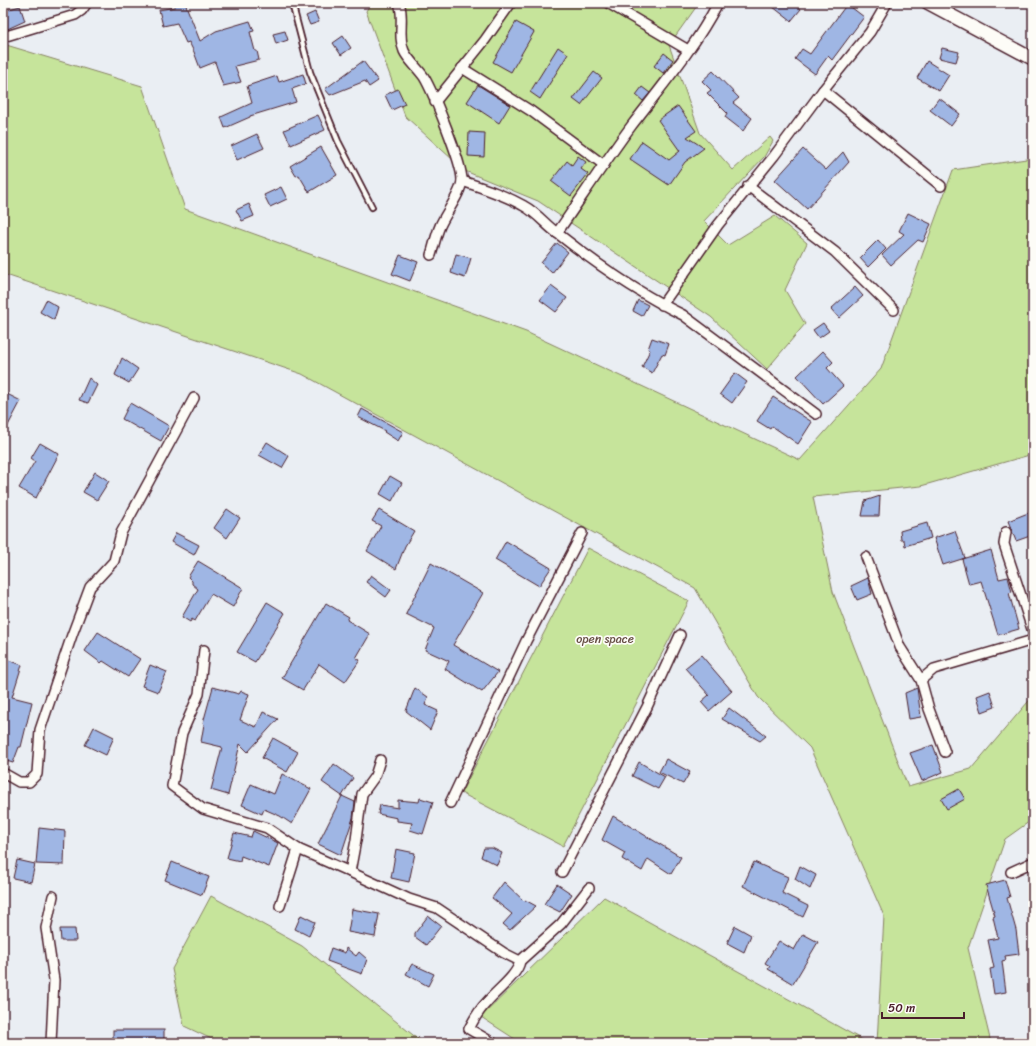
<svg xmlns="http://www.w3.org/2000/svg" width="1036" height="1046" viewBox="0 0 1036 1046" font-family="Sriracha,sans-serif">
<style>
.green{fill:#c6e49b;stroke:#888263}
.building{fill:#9fb6e4;stroke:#4a1f2b}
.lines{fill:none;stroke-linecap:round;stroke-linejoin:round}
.lane-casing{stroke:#4a1f2b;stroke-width:8}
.street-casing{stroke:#4a1f2b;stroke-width:12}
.secondary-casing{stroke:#4a1f2b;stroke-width:15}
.lane{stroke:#fdfcf7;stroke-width:4.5}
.street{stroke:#fdfcf7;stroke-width:9}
.secondary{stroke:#fdfcf7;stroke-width:12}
.labels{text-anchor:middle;stroke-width:3.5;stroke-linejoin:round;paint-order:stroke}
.park-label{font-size:12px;fill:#695047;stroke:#fdfcf7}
</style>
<rect width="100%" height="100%" fill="#eaeef3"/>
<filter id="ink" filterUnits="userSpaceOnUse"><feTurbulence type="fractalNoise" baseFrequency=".025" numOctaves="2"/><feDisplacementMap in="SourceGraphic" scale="8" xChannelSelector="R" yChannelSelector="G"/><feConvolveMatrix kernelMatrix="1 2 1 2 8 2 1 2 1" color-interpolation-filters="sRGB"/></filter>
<g filter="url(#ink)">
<g class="green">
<path d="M371,3H699L669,45L700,133L733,170L770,137L773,141L764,157L704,221L728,245L775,216L807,243L785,290L805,324L767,369L711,317L538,201L465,171L405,116L366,11Z"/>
<path d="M3,44L142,86L185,209L526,332L800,460L881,369L953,170L1033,158V454L921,486L813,497L833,592L908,787L971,769L1033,696V819L1005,839L968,948L991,1043H877L884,916L810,748L758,697L695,588L302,374L3,274Z"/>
<path d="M588,548L689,601L563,846L461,793Z"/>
<path d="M211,896L302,946L423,1043H220L184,1026L172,969Z"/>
<path d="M604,897L868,1043H521L481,1017Z"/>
</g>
<g class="building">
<path d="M173,3H185L200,41L216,31L250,21L254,31L250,32L255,51H257L259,60L235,66L241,82L223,86L215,62L200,68L194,52L189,42L186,43L177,23L163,26L159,10L175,7Z"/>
<path d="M768,3H793L801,9L791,21Z"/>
<path d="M847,4L864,17L832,60L828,56L815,74L795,59L802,49L810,54Z"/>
<path d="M20,6L25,21L3,31V11Z"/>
<path d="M315,12L319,22L310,25L306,16Z"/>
<path d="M516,22L534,32L511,72L493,62Z"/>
<path d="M285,31L288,40L276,44L273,34Z"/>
<path d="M343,36L351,48L341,55L333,43Z"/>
<path d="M558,47L568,54L540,99L530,92Z"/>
<path d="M942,48L959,52L956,62L939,58Z"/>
<path d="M664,53L673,60L663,73L654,66Z"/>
<path d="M363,61L378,81L369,87L365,81L330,95L325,89Z"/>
<path d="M927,61L949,75L939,91L917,78Z"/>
<path d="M713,71L739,98L733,103L752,118L743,131L725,117L727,113L707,93L711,90L702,81Z"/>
<path d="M594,72L602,78L581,105L573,99Z"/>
<path d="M303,74L306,84L292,89L296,102L250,116V117L225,128L221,117L252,103L247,86L277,76L279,82Z"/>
<path d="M478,85L510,105L499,123L467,102Z"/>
<path d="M642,87L650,93L643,101L636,95Z"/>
<path d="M398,89L405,104L392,110L385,95Z"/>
<path d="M939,98L960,114L951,126L930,110Z"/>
<path d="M678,106L696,131L687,137L704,148L685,162L669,185L630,159L642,141L669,160L680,151L658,120Z"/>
<path d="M318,115L325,130L291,145L284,130Z"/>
<path d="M469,132L485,133L484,157L468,156Z"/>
<path d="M257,134L264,148L237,160L231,146Z"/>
<path d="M321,147L337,175L309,192L299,175L296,176L290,166Z"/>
<path d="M803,149L826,170L843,152L849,162L807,209L775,180Z"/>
<path d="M578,156L586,162L581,169L588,174L571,196L551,181L567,161L572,165Z"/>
<path d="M281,187L287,199L270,207L264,195Z"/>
<path d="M249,204L254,216L242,221L236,210Z"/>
<path d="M908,213L931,224L923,242L918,240L891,265L882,255L904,234L899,231Z"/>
<path d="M878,240L886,249L868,267L860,258Z"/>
<path d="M557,243L568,252L552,273L541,263Z"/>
<path d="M456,254L471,258L465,278L451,273Z"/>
<path d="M400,255L418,262L410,281L392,274Z"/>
<path d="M551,286L567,298L556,312L540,300Z"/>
<path d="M855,287L863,296L839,318L831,309Z"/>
<path d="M46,300L58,307L54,320L40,312Z"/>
<path d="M638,300L648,305L642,316L633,311Z"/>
<path d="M823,323L829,331L819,338L813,330Z"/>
<path d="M652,338L669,344L665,355L662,354L652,373L642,367L650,350L648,349Z"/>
<path d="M823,351L833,362L827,368L843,386L823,404L797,376Z"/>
<path d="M122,358L138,369L129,383L115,375Z"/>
<path d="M735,373L747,382L732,403L720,394Z"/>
<path d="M89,378L97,385L88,403L79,400Z"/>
<path d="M3,392L21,401L3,435Z"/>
<path d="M773,397L812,422L798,444L772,426L770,429L757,421Z"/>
<path d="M130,403L169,426L161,441L122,419Z"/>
<path d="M362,409L403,432L398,441L384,432L385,431L358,417Z"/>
<path d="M267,442L289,456L282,468L259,455Z"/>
<path d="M40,443L59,454L36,498L19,488L35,461L31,458Z"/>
<path d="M95,472L109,481L97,500L83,492Z"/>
<path d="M390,476L402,483L392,501L380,494Z"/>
<path d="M880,496L879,516H862L865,501Z"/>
<path d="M227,509L240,518L227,538L214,528Z"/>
<path d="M379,510L414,531L405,546L396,569L367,551L381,526L372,521Z"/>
<path d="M1033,511V535L1016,541L1008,521Z"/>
<path d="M927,523L931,538L905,546L904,540H901L900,531Z"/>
<path d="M955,531L965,558L943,565L934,538Z"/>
<path d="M176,533L199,545L194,555L171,542Z"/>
<path d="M506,541L551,568L539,586L495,560Z"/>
<path d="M991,550L999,579L1008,577L1012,592L1009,593L1019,629L998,635L981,581L969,584L962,559Z"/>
<path d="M198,561L243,588L233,607L211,594L195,621L192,619L190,622L182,617L198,589L192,584V581L188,577Z"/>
<path d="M431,563L483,593L453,645L498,672L482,692L445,669L449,661L425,650L434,628L406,614Z"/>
<path d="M371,575L391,590L386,597L366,582Z"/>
<path d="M868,578L872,594L857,600L851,586Z"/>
<path d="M267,602L285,613L255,662L237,652Z"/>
<path d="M326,603L349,617L347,620L370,634L356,658L360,660L345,682L319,664L303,690L282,678Z"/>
<path d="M98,632L140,659L128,677L103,661L101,663L85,651Z"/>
<path d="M701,655L732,691L709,711L701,702L709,695L685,668Z"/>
<path d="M3,658L22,665L12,697L32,702L21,747H19L13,763L3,760Z"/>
<path d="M150,665L167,672L158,692L142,686Z"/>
<path d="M213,687L239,694L241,691L249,694L240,720L256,727L263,712L278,719L248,752L240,744L228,795L211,790L222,747L201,742L204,724L203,723Z"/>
<path d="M415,688L428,697L425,705L438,711L430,730L406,711Z"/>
<path d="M917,688L921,717L909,719L905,693Z"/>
<path d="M990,691L995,707L982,712L977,696Z"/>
<path d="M729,708L766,736L760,741L722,719Z"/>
<path d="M94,727L114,737L106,755L85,745Z"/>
<path d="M273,738L298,752L287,772L262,758Z"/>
<path d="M933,745L943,772L922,781L910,753Z"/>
<path d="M666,759L690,772L683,784L659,772Z"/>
<path d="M639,762L665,777L658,789L632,776Z"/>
<path d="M334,764L353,778L342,796L322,782Z"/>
<path d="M282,774L311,789L292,824L280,816L264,809L262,814L242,805L251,784L274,794Z"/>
<path d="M959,789L965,799L947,809L941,799Z"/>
<path d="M342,796L355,802L353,818L341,855L318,844Z"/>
<path d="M420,798L433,802L423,834L410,830L412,823L397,821V818L378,814L380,805L398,808V800L419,802Z"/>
<path d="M613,816L681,857L671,874L648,859L642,871L622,859L625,853L602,840Z"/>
<path d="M39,828L65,831L64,865L36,864Z"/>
<path d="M253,831L278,843L269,867L241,856L240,861L227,858L234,833L251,837Z"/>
<path d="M484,848H492L502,853L497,865L481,857Z"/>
<path d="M396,849L415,853L409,882L391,878Z"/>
<path d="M17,860L35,864L31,882L13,878Z"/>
<path d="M172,862L209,877L202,895L165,880Z"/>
<path d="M754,862L788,877L782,893L808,906L803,917L743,886Z"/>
<path d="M800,866L816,875L810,889L795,879Z"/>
<path d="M1005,880L1010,897L1007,898L1016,930L1019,954L1005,956L1006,960L1002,961L1006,992L994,994L990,969L994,968L988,940L998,938L993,917L995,916L986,885Z"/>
<path d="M504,882L524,901L525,900L536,906L510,930L503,924L512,914L492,898Z"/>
<path d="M557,884L572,894L560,912L544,904Z"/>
<path d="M352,909L379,914L375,937L348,932Z"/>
<path d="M301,915L315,922L309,936L295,929Z"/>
<path d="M428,916L441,926L426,945L415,937V933Z"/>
<path d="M735,926L751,935L744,952L727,943Z"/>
<path d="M60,929H75L76,941H61Z"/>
<path d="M803,934L818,942L793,984L768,969L770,966L765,963L779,941L794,950Z"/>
<path d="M331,948L345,953L346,948L356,956L359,952L367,959L362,974L327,961Z"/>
<path d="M412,964L434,974L428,986L406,974Z"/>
<rect x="113" y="1030" width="51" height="13"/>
</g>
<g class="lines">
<g class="lane-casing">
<path id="lane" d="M292,3L310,72L338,141L372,207"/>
</g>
<g class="street-casing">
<g id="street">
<path d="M399,3C405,18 397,35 404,51C408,60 418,68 424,77C433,92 462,163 462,180C462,192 445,214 440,226C436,235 434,246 431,255"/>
<path d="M608,3L688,50"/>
<path d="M3,37L75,15L82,10L87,3"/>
<path d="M462,68L531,111L604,165"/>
<path d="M823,90L941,186"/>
<path d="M435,102L485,40L511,3"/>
<path d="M462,181C483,188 505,195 524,206C537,213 546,225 557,233C595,263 640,294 683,315L816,414"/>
<path d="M748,186L835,252L894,310"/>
<path d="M557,233C582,197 606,160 632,125C662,86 695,47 718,3"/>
<path d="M662,305L718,225L774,156L823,90L870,32L887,3"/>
<path d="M1006,532L1004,544L1033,632"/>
<path d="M866,557L900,647L921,680"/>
<path d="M204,650L199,694L182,733L172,786L203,809L267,828L298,849L350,872L356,840L362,794L375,776L380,760"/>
<path d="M945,752L929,709L921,680L934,669L1033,640"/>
<path d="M3,773L19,782H29L37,774L40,730L72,635L90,587L114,561L121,533L194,398"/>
<path d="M450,803L526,641L582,533"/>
<path d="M350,872L409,899L437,908L504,953L520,961L561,924L589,888"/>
<path d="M562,872L647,707L680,635"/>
<path d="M1011,872L1033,862"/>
<path d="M280,906L298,849"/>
<path d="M51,1043L54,980L46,928L53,896"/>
<path d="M493,1043L469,1029C474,1019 479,1010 487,1002C496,991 518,975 520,961"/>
</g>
</g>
<g class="secondary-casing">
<path id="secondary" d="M928,3L1033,59"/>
</g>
<use href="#lane" class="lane"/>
<use href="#street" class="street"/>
<use href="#secondary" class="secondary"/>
</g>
</g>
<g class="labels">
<g class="park-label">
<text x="605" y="643">open space</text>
</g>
</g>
<rect width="1036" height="1046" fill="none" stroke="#fdfcf7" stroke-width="16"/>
<rect x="8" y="8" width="1020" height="1030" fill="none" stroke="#4a1f2b" stroke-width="1.5" filter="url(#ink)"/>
<path d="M882 1012v6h82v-6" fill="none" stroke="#4a1f2b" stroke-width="2"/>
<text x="888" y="1012" font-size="12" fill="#4a1f2b" stroke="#fdfcf7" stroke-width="3" paint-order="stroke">50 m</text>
</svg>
